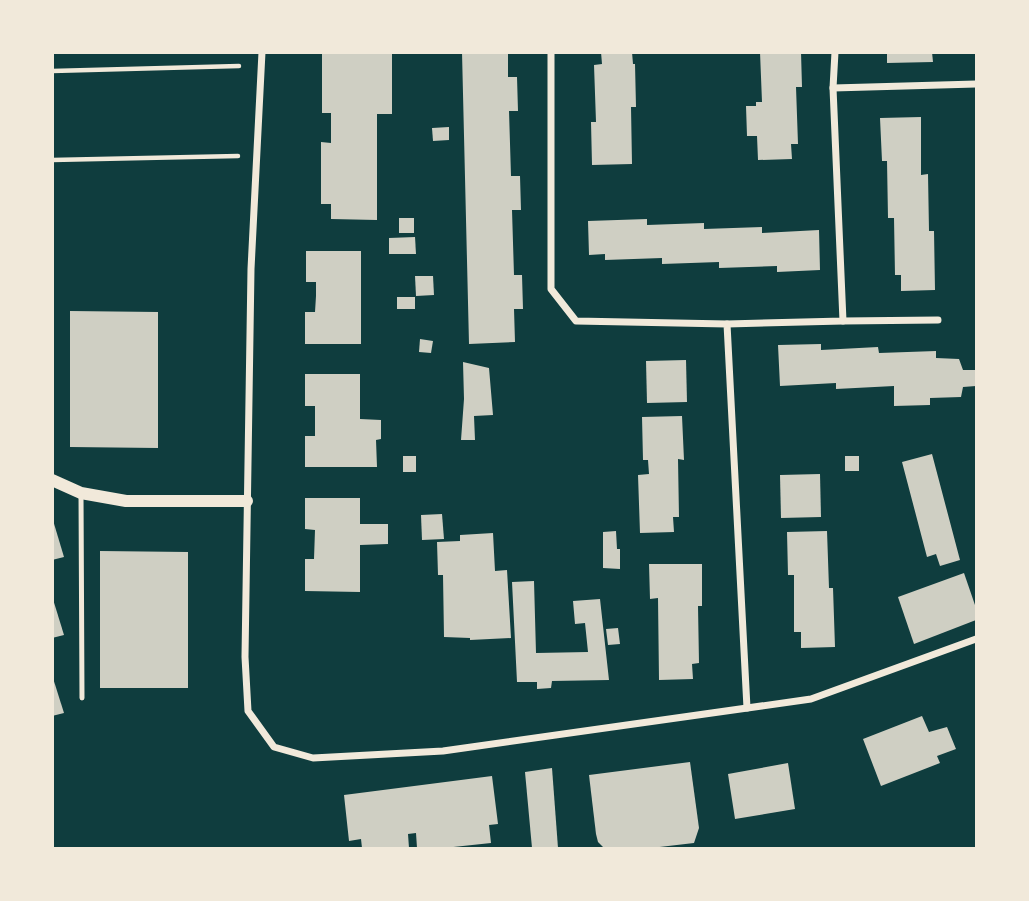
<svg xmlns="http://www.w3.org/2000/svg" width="1029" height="901" viewBox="0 0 1029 901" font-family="'IBM Plex Sans',sans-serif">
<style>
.building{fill:#cfcfc3}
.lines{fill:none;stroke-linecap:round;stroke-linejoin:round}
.path{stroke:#f1e9da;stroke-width:4.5}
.service{stroke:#f1e9da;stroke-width:5}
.minor{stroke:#f1e9da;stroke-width:7}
.tertiary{stroke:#f1e9da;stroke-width:12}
</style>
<rect width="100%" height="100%" fill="#0f3d3e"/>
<g class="building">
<path d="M322,52L392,54V114H377V220L331,219V204H321V142L331,143V113H322Z"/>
<path d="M462,52H508V77H517L518,111H509L511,176H520L521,210H512L514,275H522L523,309H514L515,342L469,344Z"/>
<path d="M601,52H632L633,64H635L636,107H631L632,164L592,165L591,122H596L594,65L602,64Z"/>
<path d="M760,52H801L802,87H796L798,144H791L792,159L758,160L757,136H747L746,106H756V102H762Z"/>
<path d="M887,52H932L933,62L887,63Z"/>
<path d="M921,117V175L928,174L929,231H934L935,290L901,291V275H895L894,218H888L887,161H882L880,118Z"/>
<path d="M449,127V140L433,141L432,128Z"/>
<rect x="399" y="218" width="15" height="15"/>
<path d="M647,219V225L704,223V229L762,227V233L819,230L820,270L777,272V266L719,268V262L662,264V258L605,260V254L589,255L588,221Z"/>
<path d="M415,237L416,254H389V238Z"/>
<path d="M306,251H361V344H305V312H315L316,296V282H306Z"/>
<path d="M415,276H433L434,295L416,296Z"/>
<rect x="397" y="297" width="18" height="12"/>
<path d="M70,311L158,312V448L70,447Z"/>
<path d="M420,339L433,341L431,353L419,352Z"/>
<path d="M821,344V350L878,347L879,353L936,351V358L959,359L963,370H976V386L963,387L961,397L930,398V405L894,406V386L836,389V383L780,386L778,345Z"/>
<path d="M686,360L687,402L647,403L646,361Z"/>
<path d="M463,362L489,368L493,415L474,416L475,440H461L464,399Z"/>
<path d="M305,374H360V419L381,420V439L376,440L377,467H305V436H315V406H305Z"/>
<path d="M682,416L684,460L678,459L679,517H673L674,532L640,533L638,475L649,474L648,460H643L642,417Z"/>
<path d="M932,454L960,560L940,566L936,554L927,557L902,462Z"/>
<rect x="403" y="456" width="13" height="16"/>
<rect x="845" y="456" width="14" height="15"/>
<path d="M820,474L821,517L781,518L780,475Z"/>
<path d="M305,498H360V524H388V544L360,545V592L305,591V559H314L315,530L305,529Z"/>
<path d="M442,514L444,539L422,540L421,515Z"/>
<path d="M52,517L64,557L52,560Z"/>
<path d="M616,531L617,549H620V569L603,568V532Z"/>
<path d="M827,531L829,588H833L835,647L801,648V632H794V575H788L787,532Z"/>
<path d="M493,533L495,571L507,570L511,638L470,640V638L444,637L443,575H438L437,542L460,541V535Z"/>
<path d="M100,551L188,552V688H100Z"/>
<path d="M649,564H702V606H698L699,663L692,664L693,679L659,680L658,598L650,599Z"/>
<path d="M964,573L976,608V620L914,644L898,597Z"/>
<path d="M534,581L536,653L588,652L585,623L575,624L573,601L600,599L609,680L552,681L551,688L537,689V682H517L512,582Z"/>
<path d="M52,596L64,635L52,638Z"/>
<path d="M618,628L620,644L608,645L606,629Z"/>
<path d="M52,675L64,713L52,716Z"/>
<path d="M922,716L929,732L947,727L956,749L937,756L940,763L881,786L863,739Z"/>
<path d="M690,762L699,828L694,843L651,848H604L598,842L596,834L589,775Z"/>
<path d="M788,763L795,809L735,819L728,774Z"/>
<path d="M552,768L558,848H532L525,772Z"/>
<path d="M492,776L498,824L489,825L491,843L444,848H417L416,833L408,834L409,848H362L361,839L349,841L344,795Z"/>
</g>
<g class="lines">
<g class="path">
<path d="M52,71L239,66"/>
<path d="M52,160L238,156"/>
</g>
<path class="service" d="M81,493L82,698"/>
<g class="minor">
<path d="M262,52L251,269L245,657L248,711L274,747L313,758L443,751L811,699L976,639"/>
<path d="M551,52V289L576,321L727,324L747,708"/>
<path d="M833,88L976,84"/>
<path d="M843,321L938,320"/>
<path d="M727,324L843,321L833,88L835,52"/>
</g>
<path class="tertiary" d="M52,480L81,493L126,501H247"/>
</g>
<rect width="1029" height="901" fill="none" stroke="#f1e9da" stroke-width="108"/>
</svg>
